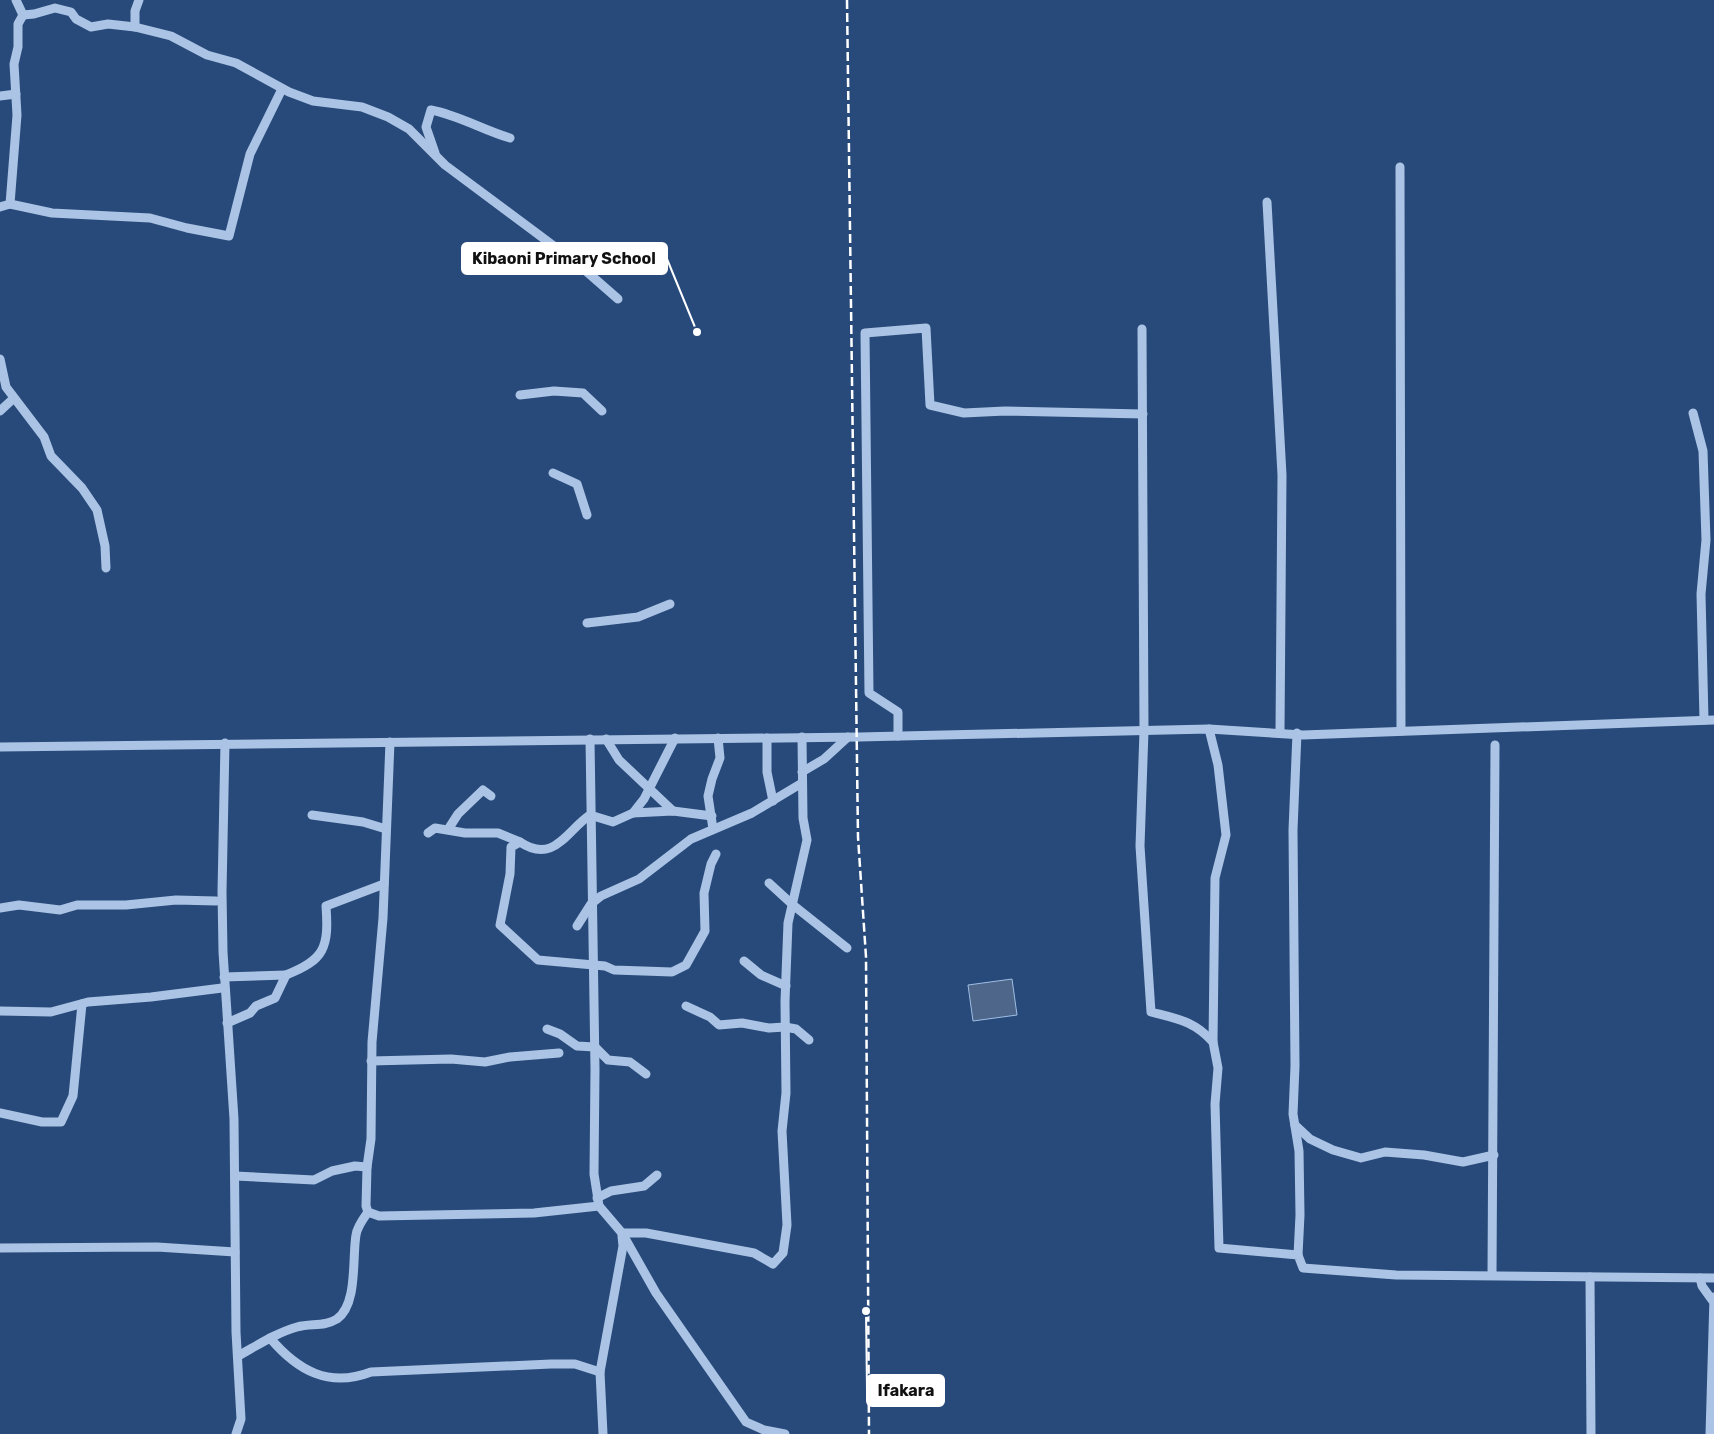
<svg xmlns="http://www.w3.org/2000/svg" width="1714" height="1434" viewBox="0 0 1714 1434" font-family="Rubik,sans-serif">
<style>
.water{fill:#4d6689;stroke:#a0bee4}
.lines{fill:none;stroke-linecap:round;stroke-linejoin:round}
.minor{stroke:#abc3e4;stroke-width:9}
.rail{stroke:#fff;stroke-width:2.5;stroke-dasharray:9 4;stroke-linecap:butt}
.leader{fill:none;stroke:#fff;stroke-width:2}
.callout-dot{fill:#fff;stroke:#274a7a;stroke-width:2}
.callout{fill:#fff;stroke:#fff;stroke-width:2}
.callout-label{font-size:16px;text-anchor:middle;font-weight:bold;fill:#111}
</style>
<rect width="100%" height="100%" fill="#274a7a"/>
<path class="water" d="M1012,979L1017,1015L973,1021L968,985Z"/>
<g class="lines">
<g class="minor">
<path d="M16,0L23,15L34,14L55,8L71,12L76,19L91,27L108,24L135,27L171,36L207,55L236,63L289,92L313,101L362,107L388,117L409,129L445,165L578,264L618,299"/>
<path d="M135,27V11L139,0"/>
<path d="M0,96L16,94"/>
<path d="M435,153L426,127L431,110C458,115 483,130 510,138"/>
<path d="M1400,167L1401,731"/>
<path d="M1267,202L1282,475L1280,732"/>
<path d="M10,204L52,213L150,218L187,228L229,236L250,154L282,89"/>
<path d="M0,207L10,204L17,115L14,64L18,47V24L23,15"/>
<path d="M1142,329L1144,731L1140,846L1151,1012C1178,1019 1194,1021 1213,1042"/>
<path d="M0,359L6,387L44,437L51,456L82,488L97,510L105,546L106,568"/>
<path d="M520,395L554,391L583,393L602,411"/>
<path d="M0,411L14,398"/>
<path d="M1693,413L1703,451L1706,540L1701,594L1704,720"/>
<path d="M553,473L577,484L587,515"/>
<path d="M587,623L638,617L670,604"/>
<path d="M1209,729L1218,765L1226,835L1215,878L1213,1042L1218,1068L1215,1104L1219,1248L1298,1255L1303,1268L1396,1275L1714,1278"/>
<path d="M1297,733L1293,830L1295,1066L1293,1114L1299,1151L1300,1215L1298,1255"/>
<path d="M898,736V712L869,693L865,333L926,328L930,405L964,413L1005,411L1143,414"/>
<path d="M675,738L644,799L633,813L613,822L590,815C567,830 554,865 520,842L511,847L510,874L500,925L538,960L605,966L614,970L672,972L686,965L705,931L704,893L711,864L716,854"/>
<path d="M767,738V772L773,801"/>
<path d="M590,739L595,1069L594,1174L599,1206L622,1233L656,1293L746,1422L764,1430L785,1434"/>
<path d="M606,739L619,760L673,811"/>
<path d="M225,743L222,892L223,952L234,1119L236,1332L241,1419L236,1434"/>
<path d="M0,747L859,737L1209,729L1303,735L1714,720"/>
<path d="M802,772L824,759L848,737"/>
<path d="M633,813L673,811L712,816"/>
<path d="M312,815L363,822L386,829"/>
<path d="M449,828L458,814L483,790L491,796"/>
<path d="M713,829L708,796L712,779L720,758L718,738"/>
<path d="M428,833L435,828L465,833H498L520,842"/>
<path d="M769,883L793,905L847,948"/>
<path d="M0,908L19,905L60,910L77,905H126L176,900L216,901"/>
<path d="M577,926L591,904L601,896L639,879L691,839L752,813L802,783"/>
<path d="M744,961L761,975L786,986"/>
<path d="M224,977L286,975"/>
<path d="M686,1006L710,1017L719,1025L742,1023L769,1028L785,1027L796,1029L809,1040"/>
<path d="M0,1011L51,1012L88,1002L151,997L222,988"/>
<path d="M227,1023L250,1013L256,1006L275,998L286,975C325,960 329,947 326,906L384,884"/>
<path d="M547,1029L560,1034L577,1046L595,1047L608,1060L630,1062L646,1074"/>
<path d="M371,1061L451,1059L485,1062L510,1057L559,1053"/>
<path d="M0,1113L42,1122H61L73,1096L82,1004"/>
<path d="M1295,1125L1310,1139L1333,1150L1361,1158L1385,1152L1424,1155L1463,1162L1494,1155"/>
<path d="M367,1167L371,1139L372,1042L383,918L390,742"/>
<path d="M235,1176L314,1180L332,1171L355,1166L367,1167L366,1206L368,1212L379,1216L534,1213L599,1206"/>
<path d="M597,1198L611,1191L644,1186L657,1175"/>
<path d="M622,1233H646L754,1253L773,1264L783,1253L787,1225L782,1131L786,1093L785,1001L788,923L807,840L803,818L802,737"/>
<path d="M0,1248L157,1247L235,1252"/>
<path d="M1492,1275L1495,745"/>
<path d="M1590,1277L1591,1434"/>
<path d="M1700,1278L1702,1286L1712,1300"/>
<path d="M270,1338C298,1371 329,1388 371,1372L551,1364H575L600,1372"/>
<path d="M238,1356C258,1345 276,1333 297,1327C311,1323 324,1327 337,1319C358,1304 352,1258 356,1235C357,1227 363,1219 368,1212"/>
<path d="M603,1434L600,1372L623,1246L622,1236"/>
<path d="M1710,1434L1714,1297"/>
</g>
<path class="rail" d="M847,0L858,837L866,957L869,1434"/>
</g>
<path class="leader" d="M697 332L667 259M866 1311L867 1390"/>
<g class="callout-dot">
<circle cx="697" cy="332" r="5"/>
<circle cx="866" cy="1311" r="5"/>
</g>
<g class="callout">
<rect x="462" y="243" width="205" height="31" rx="5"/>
<rect x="867" y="1375" width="77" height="31" rx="5"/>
</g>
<g class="callout-label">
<text x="564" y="264">Kibaoni Primary School</text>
<text x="906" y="1396">Ifakara</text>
</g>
</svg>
